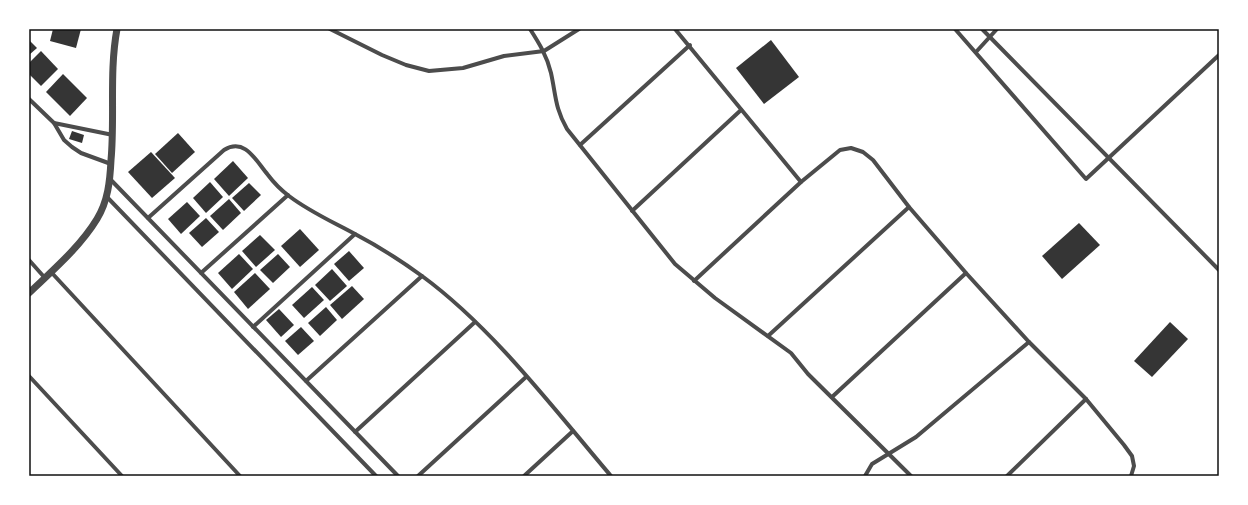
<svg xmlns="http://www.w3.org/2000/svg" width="1248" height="505" viewBox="0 0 1248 505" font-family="'PT Sans Narrow',sans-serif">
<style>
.building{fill:#353535}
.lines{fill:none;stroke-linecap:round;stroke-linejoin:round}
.minor{stroke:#4c4c4c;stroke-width:4}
.tertiary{stroke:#4c4c4c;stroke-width:7}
.neatline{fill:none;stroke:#111;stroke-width:1.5}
</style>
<rect width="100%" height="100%" fill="#fff"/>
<g class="building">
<path d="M53,29H81L76,48L50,41Z"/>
<path d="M29,40L37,48L29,55Z"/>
<path d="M771,40L799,77L764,104L736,68Z"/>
<path d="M41,51L58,69L41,86L29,74V63Z"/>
<path d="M63,74L87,98L70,116L46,92Z"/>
<path d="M72,131L84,135L82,143L69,139Z"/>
<path d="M178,133L195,152L172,173L155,154Z"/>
<path d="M151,152L175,178L152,198L128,172Z"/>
<path d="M233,161L248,178L229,196L214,179Z"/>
<path d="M210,182L223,197L206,213L193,198Z"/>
<path d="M249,183L261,195L244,211L232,198Z"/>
<path d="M229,199L241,213L223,230L210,216Z"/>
<path d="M187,202L200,216L181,234L168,219Z"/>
<path d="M206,218L219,232L202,247L189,233Z"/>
<path d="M1079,223L1100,245L1062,279L1042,256Z"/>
<path d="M300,229L319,250L300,267L281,246Z"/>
<path d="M260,235L275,250L256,267L242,251Z"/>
<path d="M349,251L364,268L349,281L334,264Z"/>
<path d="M239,254L253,269L232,289L218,273Z"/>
<path d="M278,254L290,267L273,283L260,270Z"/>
<path d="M332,269L347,286L330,301L315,285Z"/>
<path d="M255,273L270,289L248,309L234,292Z"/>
<path d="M352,286L364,299L342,319L330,305Z"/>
<path d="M312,287L324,300L304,318L292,305Z"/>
<path d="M326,307L337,320L320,336L308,323Z"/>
<path d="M279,309L294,325L281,337L266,320Z"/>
<path d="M1170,322L1188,339L1152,377L1134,361Z"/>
<path d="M301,327L314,341L298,355L285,341Z"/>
</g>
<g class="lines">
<g class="minor">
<path d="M330,29L382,55L406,65L429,71L463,68L504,56L544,51L579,29"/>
<path d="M530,29C539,43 547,56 551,73C556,96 555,108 567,129L675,264L715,298L791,353L808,374L911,476"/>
<path d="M675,29L801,182"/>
<path d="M955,29L1086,179L1219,55"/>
<path d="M982,29L1219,270"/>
<path d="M976,52L997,29"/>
<path d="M29,99L54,123L64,140L72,147L81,153L111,164"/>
<path d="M54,123L113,135"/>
<path d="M580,145L690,45"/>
<path d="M111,180L398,476"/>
<path d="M107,197L376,476"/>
<path d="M632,211L741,110"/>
<path d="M148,218L224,150C245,137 256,161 268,175C274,183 281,190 289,196C310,212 333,222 355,234C378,246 400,260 422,276C493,328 554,409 611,476"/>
<path d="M29,260L45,278"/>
<path d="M51,272L240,476"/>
<path d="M201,273L288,195"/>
<path d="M694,281L801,182L840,150L851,148L863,152L873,160L909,207L966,273L1029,342"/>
<path d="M253,327L355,234"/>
<path d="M768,336L909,207"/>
<path d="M29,376L122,476"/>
<path d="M306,381L422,276"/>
<path d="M832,397L966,273"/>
<path d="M355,432L475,322"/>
<path d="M418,476L526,377"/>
<path d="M524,476L573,431"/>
<path d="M865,476L872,464L916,437L1029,342L1086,399L1124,445L1132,456L1134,466L1131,476"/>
<path d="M1007,476L1086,399"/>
</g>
<path class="tertiary" d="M29,293C53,270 80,247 97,219C108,201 110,181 111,160C115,117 109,72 117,29"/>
</g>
<rect width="1248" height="505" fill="none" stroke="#ffffff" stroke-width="60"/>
<rect x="30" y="30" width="1188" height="445" class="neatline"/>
</svg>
